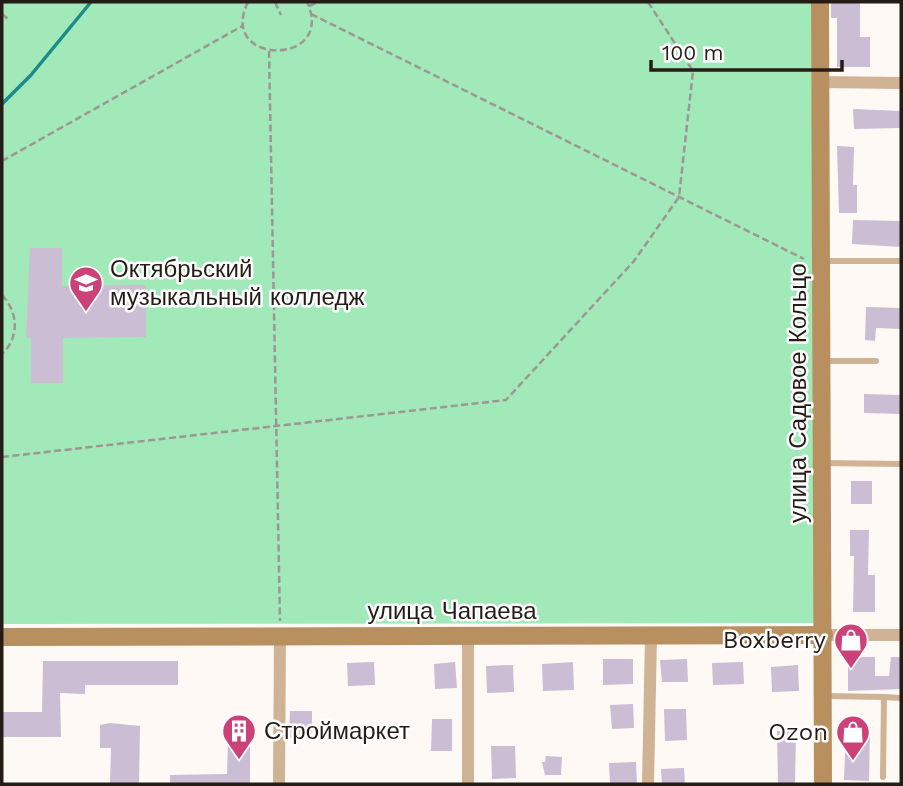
<svg xmlns="http://www.w3.org/2000/svg" width="903" height="786" viewBox="0 0 903 786" font-family="'Work Sans',sans-serif">
<style>
.green{fill:#a1e9b8}
.lines{fill:none;stroke-linecap:round;stroke-linejoin:round}
.stream{stroke:#1d8b8a;stroke-width:3.5}
.building{fill:#cabdd4}
.path{stroke:#9d9792;stroke-width:2.5;stroke-dasharray:7 3.5;stroke-linecap:butt}
.lane{stroke:#cfb394;stroke-width:6}
.street{stroke:#cfb394;stroke-width:12}
.secondary{stroke:#b89060;stroke-width:18}
.labels{text-anchor:middle;stroke-width:5;stroke-linejoin:round;paint-order:stroke}
.poi-label{font-size:24px;fill:#251c16;stroke:#fff;text-anchor:start}
.street-label{font-size:24px;fill:#251c16;stroke:#fff}
</style>
<rect width="100%" height="100%" fill="#fef9f5"/>
<path class="green" d="M2,2H811L816,623L2,624Z"/>
<g class="lines">
<path class="stream" d="M2,104L31,75L91,2"/>
</g>
<g class="building">
<path d="M831,2H860V37H870V67H837V18H831Z"/>
<path d="M853,109L901,111V128L854,129Z"/>
<path d="M837,146L854,147L853,185H857V213H839Z"/>
<path d="M853,220L901,221V247L852,244Z"/>
<path d="M30,248H62V286L146,285V337L63,338V383H31V338H26Z"/>
<path d="M866,307L901,308V329L876,328L875,341L865,340Z"/>
<path d="M864,394L901,395V414L864,413Z"/>
<rect x="851" y="481" width="21" height="23"/>
<path d="M850,530H869L868,575H875V612H853L854,556H850Z"/>
<path d="M863,657H875V676H889L891,657H901V689L848,691V660Z"/>
<path d="M603,659H633V684L603,685Z"/>
<path d="M687,659L688,682H662L660,660Z"/>
<path d="M43,661H178V685H85V694L60,693L61,737H2V712H42Z"/>
<path d="M374,662L375,685L348,686L347,663Z"/>
<path d="M455,662L457,688L435,689L434,664Z"/>
<path d="M573,662L574,690L543,691L542,664Z"/>
<path d="M743,662L744,684L713,685L712,663Z"/>
<path d="M513,665L514,692L487,693L486,666Z"/>
<path d="M798,665L799,691L772,692L771,667Z"/>
<path d="M633,704L634,728L612,729L610,705Z"/>
<path d="M664,709H686L687,740L665,741Z"/>
<path d="M290,711H312V738H289Z"/>
<path d="M432,719H452V751H431Z"/>
<path d="M110,723L140,726L139,784H110L111,748H100V725Z"/>
<path d="M846,729H870L869,781L844,780Z"/>
<path d="M777,731H796L795,784H778Z"/>
<path d="M228,737L250,738V784H170V775L227,774Z"/>
<path d="M491,746H515L516,778L492,779Z"/>
<path d="M546,756L562,757L561,775H545L542,762H545Z"/>
<path d="M636,762L637,784H610L609,763Z"/>
<path d="M684,768L685,784H662L661,769Z"/>
</g>
<g class="lines">
<g class="path">
<path d="M248,2C216,66 337,67 307,2"/>
<path d="M275,2L281,15"/>
<path d="M309,6L318,2"/>
<path d="M2,14L9,20"/>
<path d="M311,14L804,259"/>
<path d="M269,51L280,621"/>
<path d="M2,161L244,25"/>
<path d="M2,295C18,312 20,337 2,354"/>
<path d="M2,457L506,400L634,261L679,197L693,71L648,2"/>
</g>
<g class="lane">
<path d="M823,261H901"/>
<path d="M824,361H876"/>
<path d="M823,463L901,464"/>
<path d="M825,696L884,697L883,777"/>
<path d="M884,697L901,698"/>
</g>
<g class="street">
<path d="M820,82L901,83"/>
<path d="M824,635H901"/>
<path d="M279,784L280,635"/>
<path d="M468,784V637"/>
<path d="M648,784L651,636"/>
</g>
<g class="secondary">
<path d="M820,2L823,784"/>
<path d="M2,637L824,635"/>
</g>
</g>
<defs>
<g id="university-pin" transform="scale(1.75)"><path d="M0 17L-7.5 6A9.5 9.5 0 1 1 7.5 6Z" fill="#cc4178" stroke="#fff"/><path d="M0-5L7-2L0 1L-7-2ZM-4 1L0 2.5L4 1V4Q0 6-4 4Z" fill="#fff"/></g>
<g id="shop-pin" transform="scale(1.75)"><path d="M0 17L-7.5 6A9.5 9.5 0 1 1 7.5 6Z" fill="#cc4178" stroke="#fff"/><path d="M-5-2.5h2.3a2.7 3.5 0 0 1 5.4 0H5L5.5 6h-11ZM-1.5-2.5h3a1.5 2.3 0 0 0-3 0Z" fill="#fff"/></g>
<g id="building-pin" transform="scale(1.75)"><path d="M0 17L-7.5 6A9.5 9.5 0 1 1 7.5 6Z" fill="#cc4178" stroke="#fff"/><path d="M-4-6H4V6H1V3H-1V6H-4ZM-2.5-4.3h1.7v1.8h-1.7ZM.8-4.3h1.7v1.8H.8ZM-2.5-1h1.7V.8h-1.7ZM.8-1h1.7V.8H.8Z" fill="#fff"/></g>
</defs>
<g fill-rule="evenodd">
<use href="#university-pin" x="86" y="283"/>
<use href="#shop-pin" x="851" y="640"/>
<use href="#building-pin" x="239" y="731"/>
<use href="#shop-pin" x="853" y="732"/>
</g>
<g class="labels">
<g class="poi-label">
<text x="110" y="277">Октябрьский<tspan x="110" dy="28">музыкальный колледж</tspan></text>
<text x="826" y="648" text-anchor="end">Boxberry</text>
<text x="264" y="739">Строймаркет</text>
<text x="828" y="740" text-anchor="end">Ozon</text>
</g>
<g class="street-label">
<text transform="translate(798 393) rotate(-90)" y="8">улица Садовое Кольцо</text>
<text x="452" y="619">улица Чапаева</text>
</g>
</g>
<rect width="903" height="786" fill="none" stroke="#251c16" stroke-width="7"/>
<path d="M651 60v10h191v-10" fill="none" stroke="#251c16" stroke-width="3.5"/>
<text x="662" y="60" font-size="21" fill="#251c16" stroke="#ffffff" stroke-width="5" paint-order="stroke">100 m</text>
</svg>
